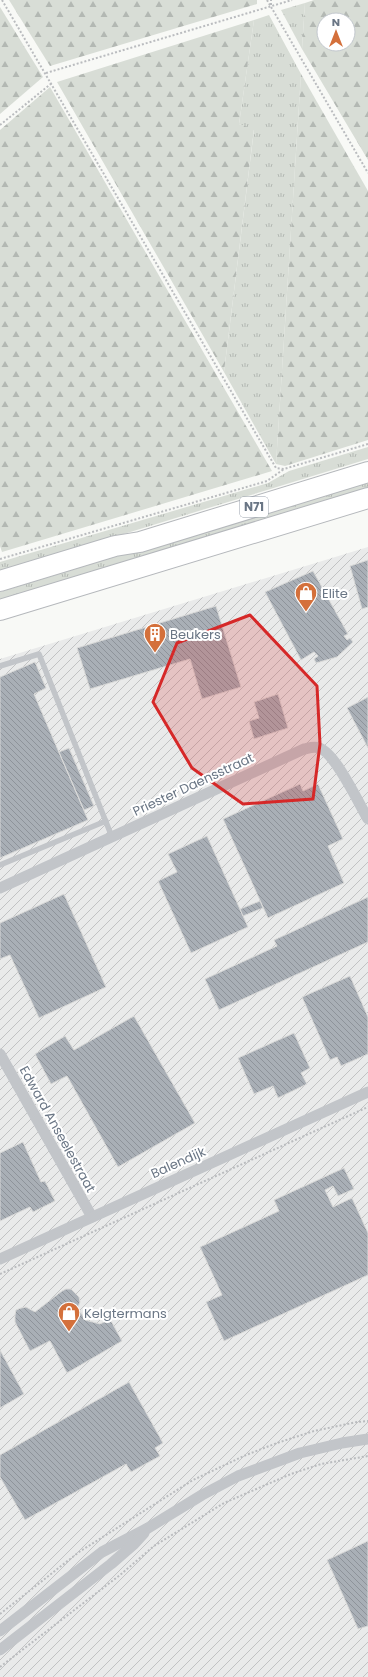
<svg xmlns="http://www.w3.org/2000/svg" width="368" height="1677" viewBox="0 0 368 1677" font-family="Poppins,sans-serif">
<style>
.industrial{fill:url(#industrial-furrows)}
.grass{fill:url(#grass-tufts)}
.forest{fill:url(#forest-firs);fill-rule:evenodd}
.building{fill:url(#building-back-hatch);stroke:#dadad9}
.lines{fill:none;stroke-linecap:round;stroke-linejoin:round}
.highway-casing{stroke:#b5b8bc;stroke-width:22}
.path{stroke:#babcbf;stroke-width:2;stroke-dasharray:2 2;stroke-linecap:butt}
.lane{stroke:#c2c5c9;stroke-width:5.5}
.street{stroke:#c2c5c9;stroke-width:11}
.highway{stroke:#fff;stroke-width:20}
.marked{fill:#d62828;fill-opacity:0.2;stroke:#d62828;stroke-width:3;stroke-linejoin:round}
.labels{text-anchor:middle;stroke-width:4;stroke-linejoin:round;paint-order:stroke}
.shield{fill:#fff;stroke:#979faa;stroke-width:1}
.shield-label{font-size:12px;font-weight:bold;fill:#6a7685}
.poi-label{font-size:13px;fill:#6a7685;stroke:#fff;text-anchor:start}
.street-label{font-size:13px;fill:#6a7685;stroke:#fff}
</style>
<defs>
<pattern id="industrial-furrows" width="10" height="10" patternUnits="userSpaceOnUse"><rect width="10" height="10" fill="#e9eaea"/><path d="M-1 1l2-2M0 10L10 0M9 11l2-2" fill="none" stroke="#c1c2c3"/></pattern>
<pattern id="grass-tufts" width="24" height="20" patternUnits="userSpaceOnUse"><rect width="24" height="20" fill="#d8ddd6"/><path d="M3 7l-1-3M5 7V3M7 7l1-3M15 17l-1-3M17 17v-4M19 17l1-3" fill="none" stroke="#b3b8b3"/></pattern>
<pattern id="forest-firs" width="22" height="20" patternUnits="userSpaceOnUse"><rect width="22" height="20" fill="#d8ddd6"/><path d="M5 1l3.5 6h-7zM16 11l3.5 6h-7z" fill="#b3b8b3"/></pattern>
<pattern id="building-back-hatch" width="6" height="6" patternUnits="userSpaceOnUse"><rect width="6" height="6" fill="#a9afb6"/><path d="M-1 5l2 2M0 0l6 6M5-1l2 2" fill="none" stroke="#8e939a"/></pattern>
</defs>
<rect width="100%" height="100%" fill="#f8f9f6"/>
<path class="industrial" d="M368,547V1677H0V659Z"/>
<g class="grass">
<path d="M305,3L302,49L281,10Z"/>
<path d="M269,15L301,74L276,464L224,372L254,130L239,124L254,20Z"/>
<path d="M368,447V459L0,572V562L268,483L289,471Z"/>
<path d="M368,479V491L0,604V592Z"/>
</g>
<g class="forest">
<path d="M9,0H257V4L50,66Z"/>
<path d="M314,0H368V160L302,49L305,3ZM324,20H348V44H324Z"/>
<path d="M0,7L43,77L0,114Z"/>
<path d="M254,20L239,124L254,129L224,372L57,82Z"/>
<path d="M301,74L368,191V440L285,466L276,464Z"/>
<path d="M50,87L272,471L2,552L0,546V130Z"/>
</g>
<g class="building">
<path d="M368,560V607L362,609L350,566Z"/>
<path d="M313,571L348,634L344,636L347,640L350,638L353,642L337,657L316,663L314,659L318,656L314,652L301,660L265,592Z"/>
<path d="M216,606L241,687L202,699L190,659L90,689L77,648Z"/>
<path d="M35,662L46,688L34,694L88,820L0,858V677Z"/>
<path d="M278,694L288,728L254,739L249,721L259,718L254,702Z"/>
<path d="M368,697V748L347,708Z"/>
<path d="M69,748L94,806L84,810L59,752Z"/>
<path d="M300,784L303,791L318,784L343,839L328,846L344,883L268,918L223,819Z"/>
<path d="M207,836L248,927L191,953L158,881L177,872L168,854Z"/>
<path d="M64,894L106,987L39,1018L10,955L0,959V923Z"/>
<path d="M368,897V942L219,1010L205,979L277,946L274,940Z"/>
<path d="M260,901L263,908L243,916L240,909Z"/>
<path d="M350,976L368,1017V1054L341,1066L337,1057L330,1060L302,997Z"/>
<path d="M134,1016L195,1123L118,1167L67,1076L51,1084L35,1054L65,1036L74,1050Z"/>
<path d="M294,1033L310,1068L301,1073L307,1084L278,1098L273,1086L254,1094L238,1058Z"/>
<path d="M23,1142L41,1182L45,1181L55,1201L33,1212L30,1207L0,1221V1153Z"/>
<path d="M344,1168L354,1189L338,1196L333,1186L325,1190L333,1207L352,1198L368,1233V1275L224,1341L206,1302L222,1295L200,1247L279,1211L274,1200Z"/>
<path d="M66,1289H71L79,1297L80,1302L78,1307L85,1320L100,1324L110,1319L122,1341L67,1373L50,1341L30,1351L15,1322V1315L16,1310L21,1308L26,1307L35,1312L62,1291Z"/>
<path d="M0,1350L24,1394L0,1408Z"/>
<path d="M129,1382L163,1443L155,1448L160,1456L131,1472L126,1464L25,1520L0,1477V1455Z"/>
<path d="M368,1541V1626L358,1629L327,1560Z"/>
</g>
<g class="lines">
<g class="highway-casing">
<g id="highway">
<path d="M0,581L115,546L140,542L368,472"/>
<path d="M0,610L368,498"/>
</g>
</g>
<g class="path">
<path d="M2,0L276,468L284,469L368,444"/>
<path d="M267,0L368,173"/>
<path d="M271,5V0"/>
<path d="M46,73L292,0"/>
<path d="M0,125L52,83"/>
<path d="M0,559L267,481L284,469"/>
<path d="M0,1274L368,1107"/>
<path d="M0,1614L79,1552L193,1480L246,1455L277,1443L314,1431L357,1422L368,1421"/>
<path d="M0,1667L120,1575L154,1546L224,1503L291,1474L321,1464L368,1456"/>
</g>
<g class="lane">
<path d="M0,666L39,654L112,837"/>
<path d="M0,865L106,821"/>
</g>
<g class="street">
<path d="M0,888L304,749C309,748 314,746 319,748C335,752 359,804 368,819"/>
<path d="M0,1054L92,1217"/>
<path d="M0,1259L368,1092"/>
<path d="M0,1631L102,1552L148,1528L202,1495L238,1476L300,1453L342,1443L368,1439"/>
<path d="M0,1650L111,1564L134,1544L144,1533"/>
</g>
<use href="#highway" class="highway"/>
</g>
<path class="marked" d="M250,615L317,686L320,744L313,799L243,804L192,768L153,702L177,643Z"/>
<defs>
<g id="shop-pin" transform="scale(1.15)"><path d="M0 17L-7.5 6A9.5 9.5 0 1 1 7.5 6Z" fill="#d4703b" stroke="#fff"/><path d="M-5-2.5h2.3a2.7 3.5 0 0 1 5.4 0H5L5.5 6h-11ZM-1.5-2.5h3a1.5 2.3 0 0 0-3 0Z" fill="#fff"/></g>
<g id="building-pin" transform="scale(1.15)"><path d="M0 17L-7.5 6A9.5 9.5 0 1 1 7.5 6Z" fill="#d4703b" stroke="#fff"/><path d="M-4-6H4V6H1V3H-1V6H-4ZM-2.5-4.3h1.7v1.8h-1.7ZM.8-4.3h1.7v1.8H.8ZM-2.5-1h1.7V.8h-1.7ZM.8-1h1.7V.8H.8Z" fill="#fff"/></g>
</defs>
<g fill-rule="evenodd">
<use href="#shop-pin" x="306" y="593"/>
<use href="#building-pin" x="155" y="634"/>
<use href="#shop-pin" x="69" y="1313"/>
</g>
<g class="labels">
<rect class="shield" x="240" y="497" width="28" height="20" rx="3"/>
<g class="shield-label">
<text x="254" y="511">N71</text>
</g>
<g class="poi-label">
<text x="322" y="598">Elite</text>
<text x="170" y="639">Beukers</text>
<text x="84" y="1318">Kelgtermans</text>
</g>
<g class="street-label">
<text transform="translate(193 784) rotate(-25)" y="5">Priester Daensstraat</text>
<text transform="translate(58 1129) rotate(61)" y="5">Edward Anseelestraat</text>
<text transform="translate(178 1162) rotate(-24)" y="5">Balendijk</text>
</g>
</g>
<g transform="translate(336 32)"><circle r="19" fill="#ffffff" stroke="#c3c8ce"/>
<path d="M0-3L7 15L0 10L-7 15Z" fill="#d4703b"/>
<text y="-6" font-size="11" font-weight="bold" text-anchor="middle" fill="#6a7685">N</text>
</g>
</svg>
